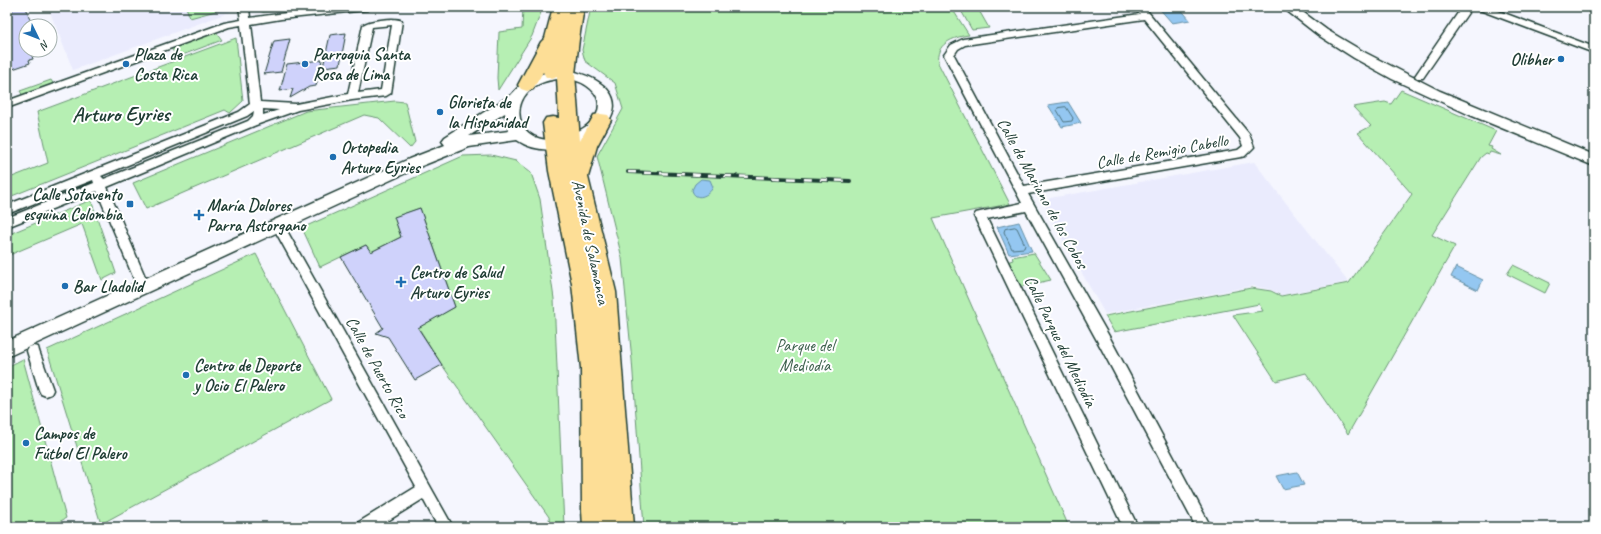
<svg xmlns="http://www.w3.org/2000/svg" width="1601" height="534" viewBox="0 0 1601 534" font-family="Caveat,sans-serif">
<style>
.built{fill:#eaebfd}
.green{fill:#b6efb3;stroke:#6a9674}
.water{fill:#94c7f1;stroke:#6590a5}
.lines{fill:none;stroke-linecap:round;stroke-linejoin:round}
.shore{stroke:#4e7480;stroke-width:1}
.building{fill:#cfd2fb;stroke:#1f3d34}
.street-casing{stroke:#1f3d34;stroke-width:3}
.secondary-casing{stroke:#1f3d34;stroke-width:3}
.highway-casing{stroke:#1f3d34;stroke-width:3}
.street{fill:#fff;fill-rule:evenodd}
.secondary{fill:#fff;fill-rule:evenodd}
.highway{fill:#fdde96;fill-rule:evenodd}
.rail-casing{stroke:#1f3d34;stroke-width:4}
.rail{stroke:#fff;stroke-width:2.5;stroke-dasharray:8;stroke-linecap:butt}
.poi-dot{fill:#1f6fb2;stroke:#fff;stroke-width:1.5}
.labels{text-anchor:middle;stroke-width:4;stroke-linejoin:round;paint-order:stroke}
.poi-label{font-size:17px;font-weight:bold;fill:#1f3d34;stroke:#fff;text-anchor:start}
.street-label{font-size:17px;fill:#1f3d34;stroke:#fff}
.park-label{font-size:17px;fill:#3d614d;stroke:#fff}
.district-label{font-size:21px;font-weight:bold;fill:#1f3d34;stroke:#fff}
</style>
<rect width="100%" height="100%" fill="#f5f6fe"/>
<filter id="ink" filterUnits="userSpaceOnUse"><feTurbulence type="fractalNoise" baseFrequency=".025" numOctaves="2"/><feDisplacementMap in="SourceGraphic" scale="8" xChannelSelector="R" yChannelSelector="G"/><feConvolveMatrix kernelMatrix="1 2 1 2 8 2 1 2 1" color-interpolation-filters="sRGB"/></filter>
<g filter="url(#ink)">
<g class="built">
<path d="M48,7H230V12L73,70Z"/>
<path d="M1254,162L1348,282L1281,295L1272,290L1253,286L1105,314L1046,210V204L1050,198Z"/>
</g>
<g class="green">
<path d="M186,7H230L190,18Z"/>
<path d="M254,7H314L263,12Z"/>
<path d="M523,7H543L532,36L498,90L497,78L499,32L522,29Z"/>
<path d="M591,7H951L969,35C953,37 935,44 938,63L1010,204L933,218L1069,527H644L632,360L622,258L597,156L623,109L615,83L585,61L582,50Z"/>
<path d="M959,7H977L989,28L972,30Z"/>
<path d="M216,32L222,40L177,57L171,48Z"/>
<path d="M236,38L243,101L230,113L225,110L7,198V179L48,163L37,112Z"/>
<path d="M51,80L54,85L23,96L20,91Z"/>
<path d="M1401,90L1496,131L1488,146L1492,147L1491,149L1501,155L1490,152L1489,154L1486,153L1481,157L1432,235L1455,246L1348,434L1306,373L1276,381L1233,315L1263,311L1259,304L1114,332L1105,316L1251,288L1271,291L1281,296L1349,283L1412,194L1358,133L1371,126L1353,107L1385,102L1391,104Z"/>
<path d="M395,101L405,102L415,142L410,148L379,118L364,115L146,209L133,183L306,111Z"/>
<path d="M491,155L516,161L531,173L540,199L554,299L564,527H550L549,517L442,365L418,327L455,307L420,208L395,217L401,237L371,252L366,245L320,267L302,228L463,156Z"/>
<path d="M91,200L116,273L102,280L82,224L7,256V235Z"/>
<path d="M1034,253L1051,280L1019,287L1007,262L1013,260L1012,257Z"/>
<path d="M256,254L331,399L101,524L47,350Z"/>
<path d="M1513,265L1550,283L1545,293L1507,274Z"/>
<path d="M23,359L66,518L50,527H7V367Z"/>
</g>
<g class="water">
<path d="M1158,7H1179L1190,20L1172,23Z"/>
<path d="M1068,102L1081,123L1062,127L1048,105Z"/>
<path d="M701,179L710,180L713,187C709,196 695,202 692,190L695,184Z"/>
<path d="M1019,222L1032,251L1009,254L997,227Z"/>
<path d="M1456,267L1483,280L1478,290L1451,277Z"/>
<path d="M1297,472L1304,485L1283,489L1276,476Z"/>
</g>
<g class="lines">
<g class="shore">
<path d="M1066,107L1073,118L1072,121L1064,122L1057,110L1058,108Z"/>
<path d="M1015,227L1017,228L1025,245L1024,248L1012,249L1004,232L1005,229Z"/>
</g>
</g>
<g class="building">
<path d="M18,7H26L32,26H26V50H30L33,59L29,60L30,63L7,71V13L12,11V9Z"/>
<path d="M346,33L340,65L323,67L330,35Z"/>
<path d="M290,39L281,72L264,74L274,41Z"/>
<path d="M322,60L316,86L309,87L290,98L293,89L280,91L287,64Z"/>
<path d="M420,208L455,307L418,328L442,365L415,380L388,337L376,333L383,328L341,257L366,245L371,252L401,237L394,217Z"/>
</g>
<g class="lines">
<g class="street-casing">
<g id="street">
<path d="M239,7H249L250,18C290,12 331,7 372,7L367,10L281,19L251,24L260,102L296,104L348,94L363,25C368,20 397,17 402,21L391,93L386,96L352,100L298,110L256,125L107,187L149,286L147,289L143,291L139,289L137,286L97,191L7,227V218L94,183L93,180L7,214V205L239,112L250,104L241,25L229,27L7,108V101L224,23L241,20ZM392,25L381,90L358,93L372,27ZM263,109L279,110L263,115ZM254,111L253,116L248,121L104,179L101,176L247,116Z"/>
<path d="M1134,7H1144L1249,134L1254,147L1245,156L1241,157L1028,194L1110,338L1211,527H1196L1100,346L1026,211L987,219L1138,527H1123L974,216L976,213L980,212L1022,203L944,55L951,45L963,39L1140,14ZM1144,19L1240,138L1243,146L1238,150L1024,186L954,55L958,49L965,45Z"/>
<path d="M1462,7H1472L1423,78H1417L1415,76Z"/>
<path d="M1475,7H1488L1594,47V53L1477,9Z"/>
<path d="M278,221L282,222L453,527H438L423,499L378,527H357L359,522L416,487L272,225L274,222Z"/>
<path d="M33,346L38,347L39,351L53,390L51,394L46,396L41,394L39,390L27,351L28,347Z"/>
</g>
</g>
<g class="secondary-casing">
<g id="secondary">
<path d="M1282,7H1296L1327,30L1364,52L1440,91L1594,155V166L1470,115L1392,79L1354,58L1318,35Z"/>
<path d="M566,70C597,75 633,97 602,129C582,150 541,157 517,140L469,147L419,167L7,357V341L409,159L445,145L442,141L445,137L511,95L525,80L545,73ZM566,78C584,81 605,93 597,114C592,124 581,130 571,135C520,156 502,102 539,84C547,80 557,79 566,78ZM505,113L506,121L509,131L469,136Z"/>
</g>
</g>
<g class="highway-casing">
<path id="highway" d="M553,7H584L579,39L575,74L580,141L594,115L601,114L608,115L611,120L597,146L588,177L616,292L634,527H583L582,510L581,368L572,284L549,171L543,123L546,118L553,117L559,118L557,77L552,79L546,77L543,72L533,89L527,91L521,89L518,85L541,42L545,38Z"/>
</g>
<use href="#street" class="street"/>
<use href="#secondary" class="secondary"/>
<use href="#highway" class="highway"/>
<g class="rail-casing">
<path id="rail" d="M628,172L850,181"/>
</g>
<use href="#rail" class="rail"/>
</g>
</g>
<g class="poi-dot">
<circle cx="1561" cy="59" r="4"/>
<circle cx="126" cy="64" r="4"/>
<circle cx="305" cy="64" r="4"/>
<circle cx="440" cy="112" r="4"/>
<circle cx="333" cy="157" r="4"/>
<rect x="126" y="200" width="8" height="8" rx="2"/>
<path d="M197 209h4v4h4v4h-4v4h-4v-4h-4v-4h4z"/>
<path d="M399 276h4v4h4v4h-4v4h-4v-4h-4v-4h4z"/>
<circle cx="65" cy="286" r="4"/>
<circle cx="186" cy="375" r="4"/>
<circle cx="26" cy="443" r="4"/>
</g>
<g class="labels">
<g class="poi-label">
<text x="134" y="60">Plaza de<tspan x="134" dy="20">Costa Rica</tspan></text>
<text x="313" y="60">Parroquia Santa<tspan x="313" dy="20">Rosa de Lima</tspan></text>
<text x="1553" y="65" text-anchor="end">Olibher</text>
<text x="448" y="108">Glorieta de<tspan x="448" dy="20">la Hispanidad</tspan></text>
<text x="341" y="153">Ortopedia<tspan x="341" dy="20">Arturo Eyries</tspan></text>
<text x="122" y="200" text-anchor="end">Calle Sotavento<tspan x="122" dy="20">esquina Colombia</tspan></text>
<text x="207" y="211">María Dolores<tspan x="207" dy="20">Parra Astorgano</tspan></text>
<text x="410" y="278">Centro de Salud<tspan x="410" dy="20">Arturo Eyries</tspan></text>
<text x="73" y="292">Bar Lladolid</text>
<text x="194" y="371">Centro de Deporte<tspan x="194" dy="20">y Ocio El Palero</tspan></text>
<text x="34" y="439">Campos de<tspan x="34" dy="20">Fútbol El Palero</tspan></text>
</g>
<g class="street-label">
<text transform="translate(1162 151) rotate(-10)" y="6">Calle de Remigio Cabello</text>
<text transform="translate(1043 193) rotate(61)" y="6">Calle de Mariano de los Cobos</text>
<text transform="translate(591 242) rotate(78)" y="6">Avenida de Salamanca</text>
<text transform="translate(1061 341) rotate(64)" y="6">Calle Parque del Mediodía</text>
<text transform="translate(378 367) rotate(61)" y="6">Calle de Puerto Rico</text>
</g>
<g class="park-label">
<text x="805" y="351">Parque del<tspan x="805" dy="20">Mediodía</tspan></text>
</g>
<g class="district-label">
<text x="121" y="121">Arturo Eyries</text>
</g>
</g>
<rect width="1601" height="534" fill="none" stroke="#fff" stroke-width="24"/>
<rect x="12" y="12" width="1577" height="510" fill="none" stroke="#1f3d34" stroke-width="1.5" filter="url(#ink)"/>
<g transform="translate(38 38) rotate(133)"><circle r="19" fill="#ffffff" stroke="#a5b1ae"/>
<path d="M0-3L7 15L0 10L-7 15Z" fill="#1f6fb2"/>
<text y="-6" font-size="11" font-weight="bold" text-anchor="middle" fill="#1f3d34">N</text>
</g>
</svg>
